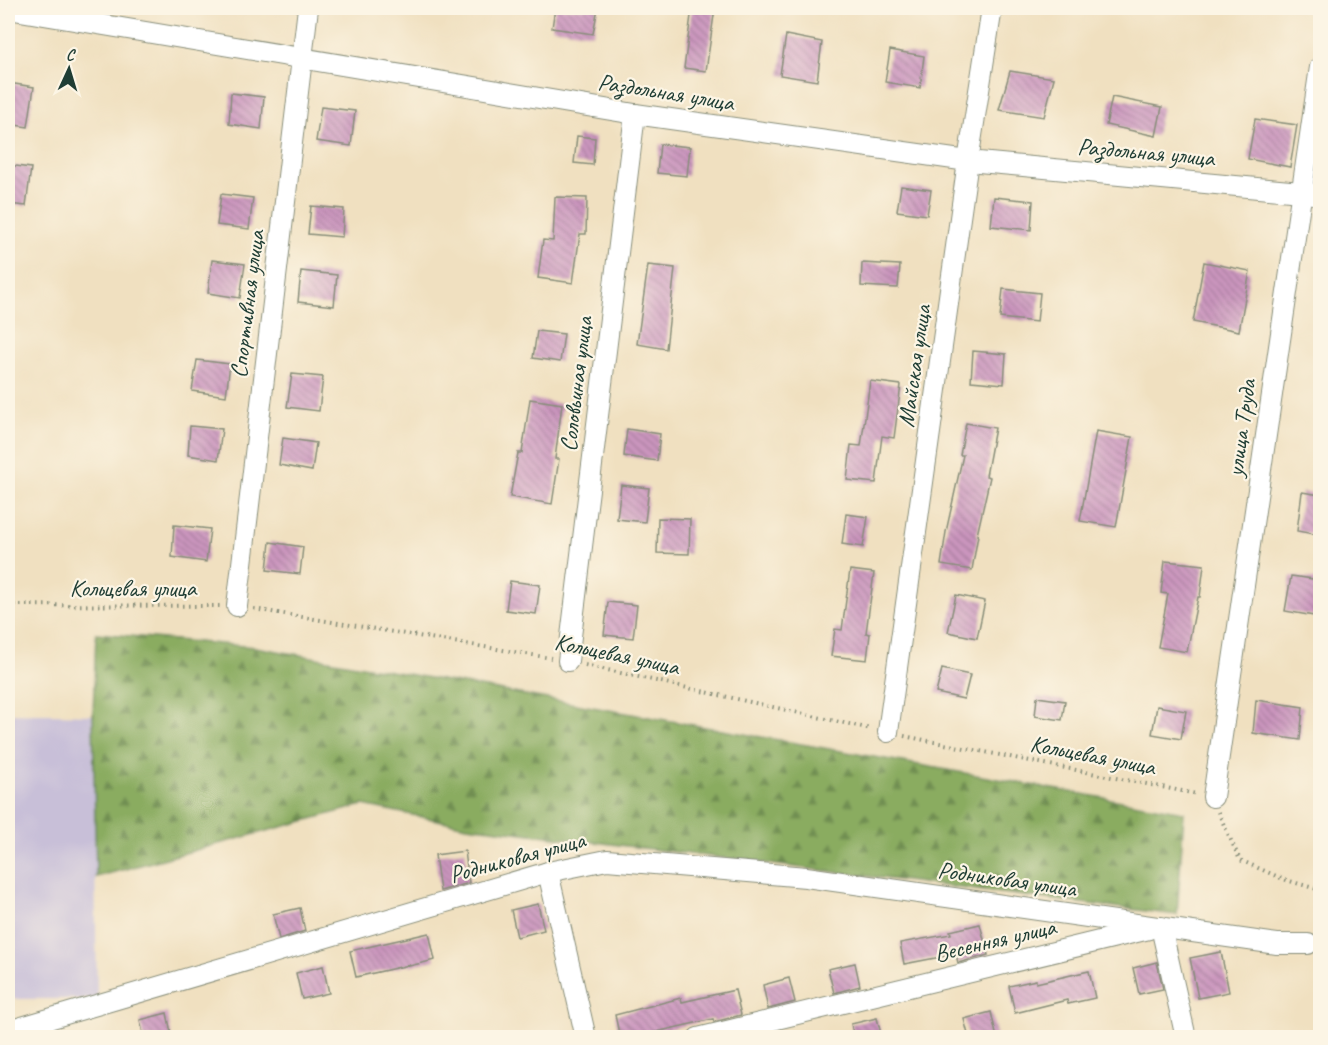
<svg xmlns="http://www.w3.org/2000/svg" width="1328" height="1045" viewBox="0 0 1328 1045" font-family="Caveat,sans-serif">
<style>
.industrial{fill:#c8bfd8}
.forest{fill:url(#forest-firs);stroke:#54744a;stroke-width:1.5}
.building{fill:url(#building-back-hatch)}
.lines{fill:none;stroke-linecap:round;stroke-linejoin:round}
.minor-casing{stroke:#888e7a;stroke-width:22}
.path{stroke:#888e7a;stroke-width:4;stroke-dasharray:1.5 4.5;stroke-linecap:butt}
.minor{stroke:#fff;stroke-width:20}
.labels{text-anchor:middle;stroke-width:4.5;stroke-linejoin:round;paint-order:stroke}
.street-label{font-size:24px;fill:#1f3d34;stroke:#fcf5e5}
</style>
<defs>
<pattern id="forest-firs" width="22" height="20" patternUnits="userSpaceOnUse" patternTransform="scale(1.5)"><rect width="22" height="20" fill="#8aac61"/><path d="M5 1l3.5 6h-7zM16 11l3.5 6h-7z" fill="#708d51"/></pattern>
<pattern id="building-back-hatch" width="6" height="6" patternUnits="userSpaceOnUse" patternTransform="scale(1.5)"><rect width="6" height="6" fill="#cb95be"/><path d="M-1 5l2 2M0 0l6 6M5-1l2 2" fill="none" stroke="#a47b9b"/></pattern>
</defs>
<rect width="100%" height="100%" fill="#fcf5e5"/>
<filter id="ink" filterUnits="userSpaceOnUse"><feTurbulence type="fractalNoise" baseFrequency=".0167" numOctaves="2"/><feDisplacementMap in="SourceGraphic" scale="12" xChannelSelector="R" yChannelSelector="G"/><feConvolveMatrix kernelMatrix="1 2 1 2 8 2 1 2 1" color-interpolation-filters="sRGB"/></filter>
<filter id="wash" filterUnits="userSpaceOnUse"><feTurbulence type="fractalNoise" baseFrequency=".008" numOctaves="4" result="noise"/><feDisplacementMap in="SourceGraphic" scale="24" xChannelSelector="R" yChannelSelector="G"/><feGaussianBlur stdDeviation="1.35" result="paint"/><feColorMatrix in="noise" values="0 0 0 0 0 0 0 0 0 0 0 0 0 0 0 0 0 1.4 0 .05"/><feComposite in="paint" operator="in"/></filter>
<g filter="url(#wash)">
<rect width="100%" height="100%" fill="#f0e0c0"/>
<path class="industrial" d="M8,713L93,715L97,999H8Z"/>
<path class="forest" d="M96,633L255,647L1184,812L1177,915L467,826L363,805L96,877L93,715Z"/>
<g id="blocks">
<g class="building">
<path d="M555,8H598L593,34L552,28Z"/>
<path d="M692,8H715L706,71L684,68Z"/>
<path d="M786,35L822,42L817,81L780,75Z"/>
<path d="M890,50L924,56L920,88L885,82Z"/>
<path d="M1010,71L1054,78L1044,117L999,110Z"/>
<path d="M8,83L34,87L28,127L8,124Z"/>
<path d="M231,93L264,97L261,129L229,124Z"/>
<path d="M1112,97L1162,107L1156,136L1106,125Z"/>
<path d="M321,107L355,111L351,146L316,141Z"/>
<path d="M1255,119L1297,125L1290,167L1248,159Z"/>
<path d="M577,136L595,138L593,165L574,163Z"/>
<path d="M660,144L690,147L687,176L657,173Z"/>
<path d="M8,165L31,168L26,206L8,204Z"/>
<path d="M901,186L931,190L927,215L897,211Z"/>
<path d="M221,194L253,198L249,229L217,225Z"/>
<path d="M555,197L587,198L586,234H580L573,283L538,278L543,240L553,241Z"/>
<path d="M994,197L1033,201L1031,230L991,226Z"/>
<path d="M311,206L344,209L342,237L308,234Z"/>
<path d="M212,260L245,264L240,298L208,293Z"/>
<path d="M1204,262L1250,271L1239,331L1193,322Z"/>
<path d="M862,263L900,265L898,288L861,286Z"/>
<path d="M648,265L675,268L666,349L637,344Z"/>
<path d="M301,271L337,275L334,306L298,302Z"/>
<path d="M1003,289L1040,293L1037,322L1000,318Z"/>
<path d="M537,331L564,334L560,362L533,358Z"/>
<path d="M973,351L1006,354L1004,384L971,381Z"/>
<path d="M197,360L230,364L226,396L192,391Z"/>
<path d="M292,374L323,377L319,411L287,407Z"/>
<path d="M870,381L901,385L894,438L882,436L876,483L847,480L851,445L861,446Z"/>
<path d="M530,399L562,404L555,459H559L552,504L510,497L518,453H522Z"/>
<path d="M966,423L995,428L986,476L990,477L977,535H978L972,570L941,565L946,532L963,455H960Z"/>
<path d="M190,426L222,429L218,460L188,455Z"/>
<path d="M627,429L660,434L657,461L624,456Z"/>
<path d="M1096,431L1132,437L1116,527L1080,521Z"/>
<path d="M283,438L316,443L312,471L279,465Z"/>
<path d="M621,485L649,488L645,522L617,519Z"/>
<path d="M1302,492L1320,495V535L1297,531Z"/>
<path d="M846,514L868,517L863,547L842,544Z"/>
<path d="M658,518L690,519L689,554L657,553Z"/>
<path d="M174,525L210,529L206,562L172,557Z"/>
<path d="M270,542L303,547L300,574L267,570Z"/>
<path d="M1165,561L1204,565L1200,597H1198L1187,652L1158,647L1168,594L1161,593Z"/>
<path d="M850,570L874,573L866,633L870,634L867,660L831,656L835,629L842,630Z"/>
<path d="M1291,576L1320,580V617L1285,611Z"/>
<path d="M510,581L540,585L536,614L506,610Z"/>
<path d="M956,595L985,601L977,638L948,632Z"/>
<path d="M608,602L637,605L633,638L604,635Z"/>
<path d="M942,669L970,675L964,699L936,693Z"/>
<path d="M1037,697L1065,701L1062,720L1035,716Z"/>
<path d="M1256,700L1303,707L1300,740L1253,733Z"/>
<path d="M1157,706L1186,711L1181,739L1152,734Z"/>
<path d="M465,851L469,883L440,891L435,855Z"/>
<path d="M538,904L544,930L517,937L511,910Z"/>
<path d="M300,908L305,931L279,939L273,914Z"/>
<path d="M980,924L988,955L958,963L956,954L904,964L900,943L951,934L950,931Z"/>
<path d="M429,933L435,960L409,966V965L356,977L350,951Z"/>
<path d="M1221,952L1229,992L1198,998L1190,958Z"/>
<path d="M1157,962L1163,989L1139,994L1133,968Z"/>
<path d="M855,963L860,986L834,993L828,969Z"/>
<path d="M323,966L329,993L302,999L296,973Z"/>
<path d="M1089,971L1095,998L1068,1004L1067,1000L1015,1013L1009,986L1036,980V983Z"/>
<path d="M789,978L795,1002L768,1009L763,985Z"/>
<path d="M735,990L741,1015L714,1022L713,1019L647,1034L648,1038H620L615,1015L681,998L682,1002Z"/>
<path d="M991,1012L997,1038H969L964,1019Z"/>
<path d="M167,1013L172,1038H144L140,1020Z"/>
<path d="M877,1018L882,1038H854L851,1024Z"/>
</g>
</g>
</g>
<g filter="url(#ink)">
<use href="#blocks" fill-opacity="0" stroke="#888e7a" stroke-width="1.5"/>
<g class="lines">
<g class="minor-casing">
<g id="minor">
<path d="M8,9L635,114L968,161L1301,192L1320,195"/>
<path d="M237,606L308,8"/>
<path d="M568,661L635,114"/>
<path d="M888,732L968,161L992,8"/>
<path d="M1213,797L1320,67"/>
<path d="M548,872L586,1038"/>
<path d="M1161,927L1186,1038"/>
<path d="M8,1031L548,872L607,860L806,877L1277,944H1308"/>
<path d="M698,1038L1149,929"/>
</g>
</g>
<g class="path">
<path d="M8,605L220,606"/>
<path d="M254,609L551,658"/>
<path d="M585,665L871,729"/>
<path d="M904,736L1197,794"/>
<path d="M1218,812L1240,860L1283,879L1320,890"/>
</g>
<use href="#minor" class="minor"/>
</g>
</g>
<g class="labels">
<g class="street-label">
<text transform="translate(666 92) rotate(9)" y="8">Раздольная улица</text>
<text transform="translate(1146 152) rotate(5)" y="8">Раздольная улица</text>
<text transform="translate(247 304) rotate(-83)" y="8">Спортивная улица</text>
<text transform="translate(914 366) rotate(-82)" y="8">Майская улица</text>
<text transform="translate(576 384) rotate(-83)" y="8">Соловьиная улица</text>
<text transform="translate(1241 428) rotate(-82)" y="8">улица Труда</text>
<text x="133" y="596">Кольцевая улица</text>
<text transform="translate(617 654) rotate(12)" y="8">Кольцевая улица</text>
<text transform="translate(1093 755) rotate(11)" y="8">Кольцевая улица</text>
<text transform="translate(517 857) rotate(-15)" y="8">Родниковая улица</text>
<text transform="translate(1007 879) rotate(8)" y="8">Родниковая улица</text>
<text transform="translate(995 940) rotate(-13)" y="8">Весенняя улица</text>
</g>
</g>
<rect width="1328" height="1045" fill="none" stroke="#fcf5e5" stroke-width="30"/>
<g transform="translate(69 69) rotate(4)" stroke="#fcf5e5" stroke-width="4.5" paint-order="stroke">
<path d="M0-4.5L10 22L0 15L-10 22Z" fill="#1f3d34"/>
<text y="-9" font-size="16" font-weight="bold" text-anchor="middle" fill="#1f3d34">С</text>
</g>
</svg>
